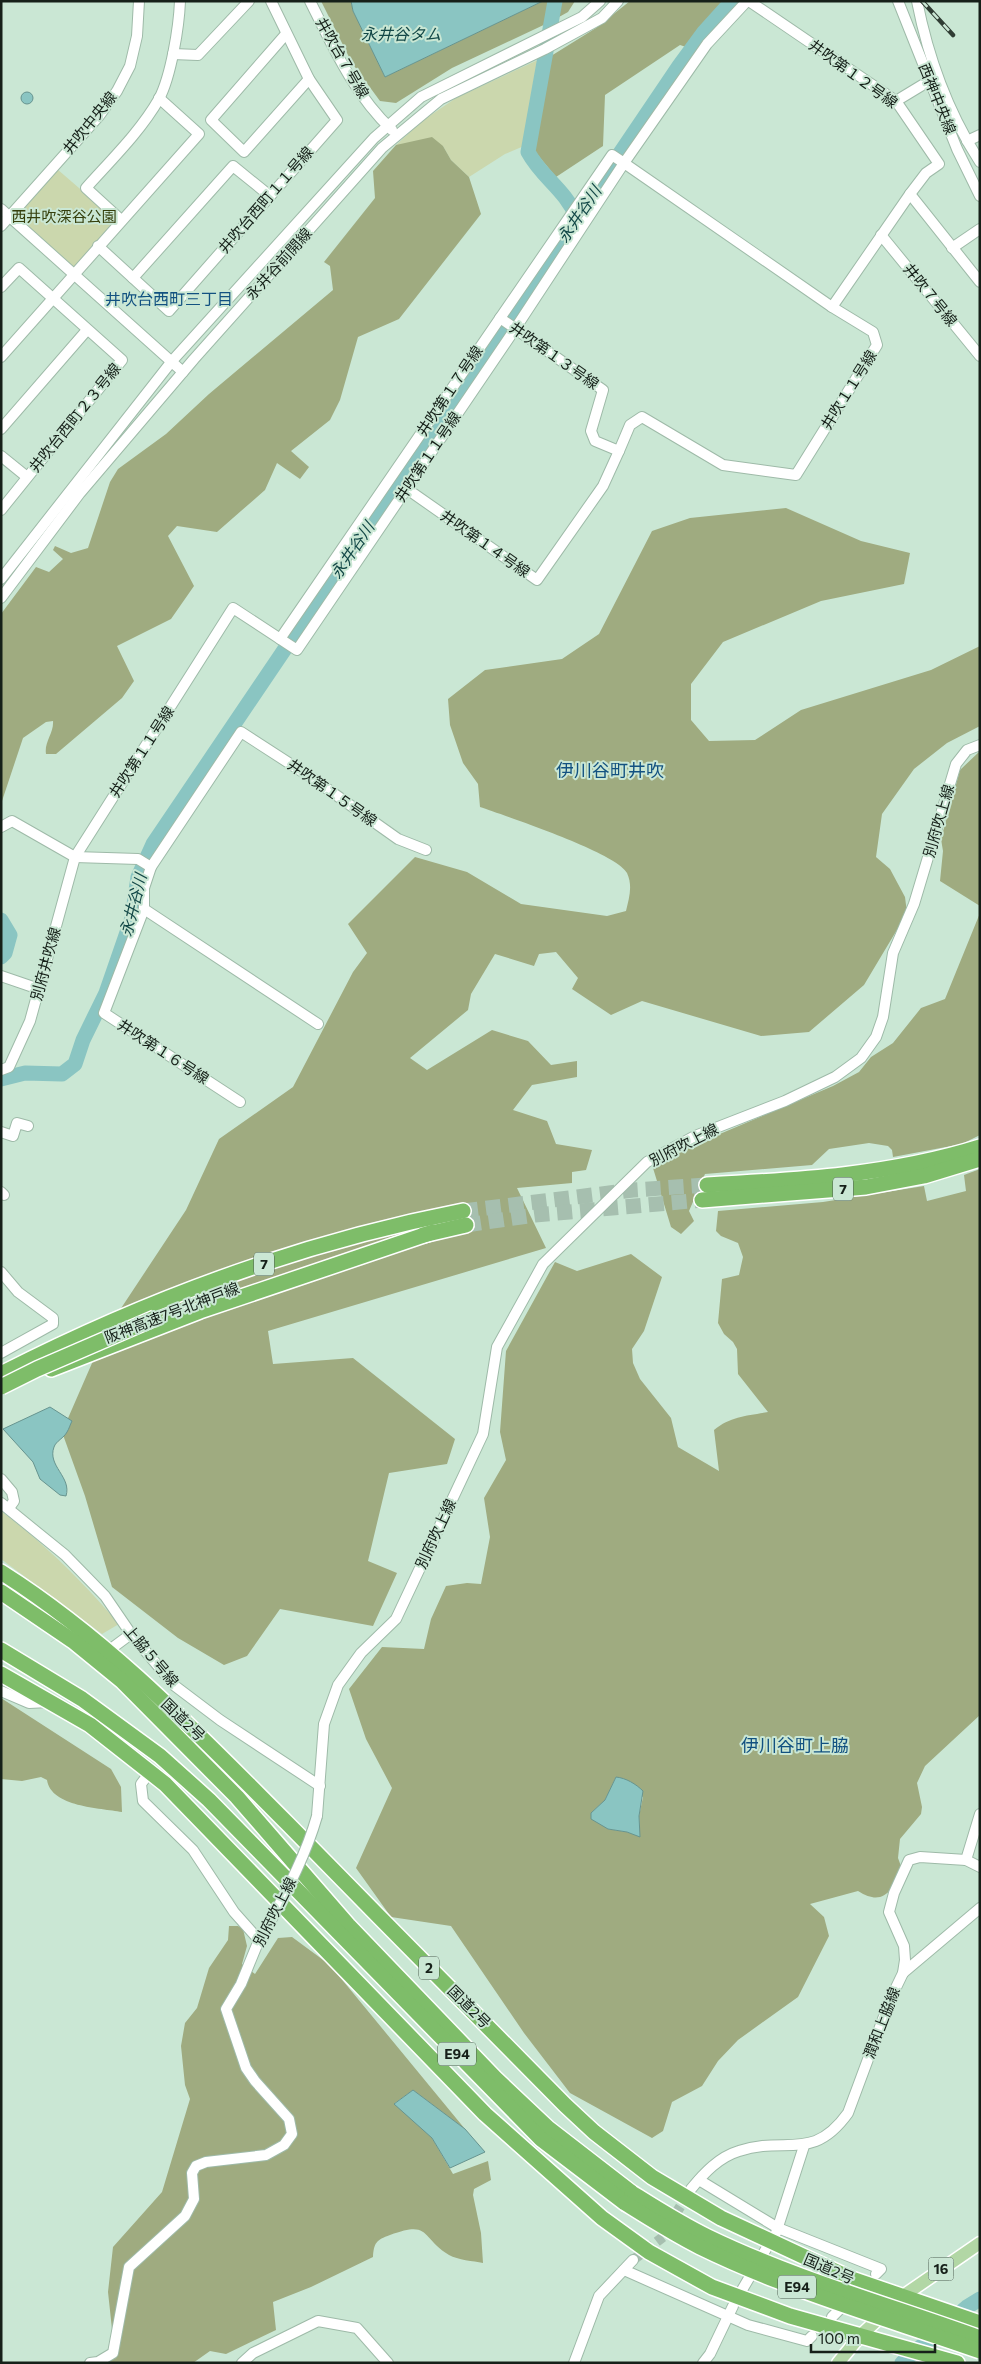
<svg xmlns="http://www.w3.org/2000/svg" width="981" height="2364" viewBox="0 0 981 2364" font-family="Commissioner,'Noto Sans JP',sans-serif">
<style>
.green{fill:#cbd7ad}
.forest{fill:#9fab80;fill-rule:evenodd}
.water{fill:#8ac5c2;stroke:#67948f}
.lines{fill:none;stroke-linecap:round;stroke-linejoin:round}
.river{stroke:#8ac5c2;stroke-width:15}
.minor-tunnel{stroke:#a6bfaf;stroke-width:10;stroke-dasharray:10 5;stroke-linecap:butt}
.highway-tunnel{stroke:#a6bfaf;stroke-width:15;stroke-dasharray:15 8;stroke-linecap:butt}
.minor-casing{stroke:#9ebaa8;stroke-width:12}
.major-casing{stroke:#fff;stroke-width:15}
.highway-casing{stroke:#fff;stroke-width:18}
.minor{stroke:#fff;stroke-width:10}
.major{stroke:#b2d7a5;stroke-width:12}
.highway{stroke:#7ebd69;stroke-width:15}
.rail-casing{stroke:#303d34;stroke-width:4.5}
.rail{stroke:#cae7d4;stroke-width:2.5;stroke-dasharray:8;stroke-linecap:butt}
.minor-bridge-casing{stroke:#9ebaa8;stroke-width:12;stroke-linecap:butt}
.highway-bridge-casing{stroke:#fff;stroke-width:18;stroke-linecap:butt}
.minor-bridge{stroke:#fff;stroke-width:10}
.highway-bridge{stroke:#7ebd69;stroke-width:15}
.labels{text-anchor:middle;stroke-width:4;stroke-linejoin:round;paint-order:stroke}
.shield{fill:#cae7d4;stroke:#4c5c51;stroke-width:1}
.shield-label{font-size:14px;font-weight:bold;fill:#162019}
.street-label{font-size:15px;fill:#162019;stroke:#cae7d4}
.park-label{font-size:15px;fill:#353f0c;stroke:#cae7d4}
.water-label{font-size:16px;font-style:italic;fill:#134847;stroke:#cae7d4}
.neighbourhood-label{font-size:16px;fill:#125180;stroke:#cae7d4}
.quarter-label{font-size:18px;fill:#125180;stroke:#cae7d4}
</style>
<rect width="100%" height="100%" fill="#cae7d4"/>
<g class="green">
<path d="M540,59L524,146L505,154L469,177L451,160L443,146L396,145L422,121L456,98Z"/>
<path d="M57,169L116,220L74,268L26,226L21,216L26,205Z"/>
<path d="M1,1511C48,1547 80,1579 119,1624L102,1634L1,1559Z"/>
</g>
<g class="forest">
<path d="M321,1H351L353,11L385,77L543,1H575L568,12L550,22L452,68L396,103L380,101L352,63Z"/>
<path d="M630,1H725L686,47L680,45L605,95L603,146L556,177L532,148L551,56L596,28Z"/>
<path d="M432,137L443,146L451,160L469,177L481,214L399,319L358,337L340,400L330,420L291,451L309,467L300,479L277,463L265,490L217,532L177,526L168,536L194,586L171,619L117,646L134,681L122,698L56,754H46C44,742 54,733 53,721L46,722L23,738L1,804V614L36,567L49,572L63,559L53,550L55,546L71,553L88,548L110,482L118,469L166,434L209,394L333,290L330,266L324,262L375,198L373,171L396,145Z"/>
<path d="M786,508L861,541L910,553L904,584L821,601L723,642L691,684V720L709,741L755,740L801,710L931,670L980,646V726L947,743L914,769L882,814L876,857L890,869L905,897L907,913L864,985L809,1032L761,1036L642,1001L611,1015L572,989L578,978L556,952L539,954L534,966L495,954L471,994L468,1010L410,1058L427,1070L492,1030L528,1041L551,1065L577,1061V1077L532,1085L513,1110L547,1121L556,1144L592,1150L586,1170L572,1172V1183L517,1188L546,1248L268,1331L273,1364L353,1358L455,1439L447,1464L389,1473L368,1561L397,1573L373,1626L280,1609L247,1656L224,1665L178,1638L112,1587L85,1496L62,1432L106,1331L186,1210L219,1139L293,1087L353,972L367,953L348,924L415,857L467,872L521,904L607,916L626,911C629,898 633,886 627,873C617,853 506,816 480,807L478,784L463,763L450,725L448,699L485,670L562,659L599,634L652,531L690,518Z"/>
<path d="M980,751V906L940,881L943,851L941,839L960,770Z"/>
<path d="M980,913V1135L962,1144L893,1157L892,1150L888,1146L869,1143L829,1149L812,1165L705,1174L689,1211L694,1221L681,1234L671,1227L653,1168L675,1153L833,1086L859,1072L871,1057L893,1043L921,1008L945,999Z"/>
<path d="M980,1169V1715L925,1766L917,1783L922,1807L921,1814L900,1839L898,1858L902,1869C892,1891 883,1907 858,1891L810,1904L824,1917L829,1936L798,1997L738,2040L718,2061L702,2086L672,2102L663,2131L652,2138L570,2093L524,2033L451,1926L391,1917L356,1868L392,1788L366,1739L349,1689L382,1647L424,1649L431,1619L446,1586L467,1583L481,1584L490,1537L484,1498L506,1460L500,1432L506,1351L555,1262L577,1271L631,1254L662,1277L644,1331L632,1349L633,1363L640,1379L671,1418L678,1447L719,1471L714,1430C731,1416 747,1416 768,1412L738,1374L737,1349L733,1342L724,1334L718,1323L722,1279L739,1275L743,1257L738,1243L721,1236L716,1231L718,1211L823,1202L924,1186L927,1201L966,1191L964,1175ZM616,1777L643,1797L639,1816L640,1836L627,1832L608,1829L591,1813L605,1800Z"/>
<path d="M1,1698L111,1769L121,1787L122,1812C100,1808 51,1807 47,1780L41,1777L22,1781L1,1779Z"/>
<path d="M229,1926H238L243,1929L247,1946L242,1964L255,1974L278,1938L292,1937L330,1965L465,2129L413,2090L395,2103L432,2138L453,2174L488,2161L491,2180L474,2189L473,2195L481,2233L483,2263C473,2261 458,2260 449,2255C420,2237 431,2220 390,2235C376,2240 374,2243 373,2257L311,2287L273,2302L276,2330L226,2354L210,2351L193,2363H107L115,2357L108,2292L113,2247L162,2192L190,2099L185,2085L181,2046L185,2023L197,2008L209,1968L228,1940Z"/>
</g>
<g class="water">
<path d="M351,1H543L385,77L353,11Z"/>
<circle cx="27" cy="98" r="6"/>
<path d="M50,1407L72,1421C70,1425 69,1429 67,1432C64,1438 56,1441 54,1447C47,1466 72,1477 66,1496L60,1495L40,1479L33,1462L3,1429Z"/>
<path d="M616,1777C626,1778 636,1784 643,1791L639,1816L640,1837L627,1832L608,1829L591,1819V1813L605,1800Z"/>
<path d="M413,2090L465,2129L485,2152L450,2168L432,2138L394,2104Z"/>
</g>
<g class="lines">
<g class="river">
<path d="M555,1L528,152C542,178 565,189 577,218"/>
<path d="M1,920L10,935L5,953L1,957"/>
<path d="M1,1079L25,1073L62,1074L75,1064L83,1040L106,993L132,918L138,877L153,844L679,66L704,32L732,1"/>
<path d="M902,2363L967,2307L980,2299"/>
</g>
<g class="minor-tunnel">
<path d="M675,2215L688,2194"/>
<path d="M633,2260L663,2237"/>
</g>
<g class="highway-tunnel">
<path d="M463,1211L633,1190L707,1185"/>
<path d="M466,1225L535,1215L702,1200"/>
</g>
<g class="minor-casing">
<g id="minor">
<path d="M310,1C333,47 354,94 392,130"/>
<path d="M898,1L957,149L980,196"/>
<path d="M917,1C928,57 949,114 980,162"/>
<path d="M286,34L211,120L244,152L309,79"/>
<path d="M173,54L198,55L249,1"/>
<path d="M896,101L929,81"/>
<path d="M967,141L980,135"/>
<path d="M910,194L980,282"/>
<path d="M1,209L183,372"/>
<path d="M121,220L86,188C111,160 140,132 159,99C171,76 179,27 180,1"/>
<path d="M1,226L99,116L117,91L130,66L137,36L139,1"/>
<path d="M881,235L980,356"/>
<path d="M98,246L169,311L337,120L309,79L271,1"/>
<path d="M952,248L980,229"/>
<path d="M133,278L233,166L270,196"/>
<path d="M1,287L19,268L122,360L1,510"/>
<path d="M500,318L603,390L591,431L595,441L619,451L630,425L642,417L723,465L796,475L877,345L873,332L832,307L910,194L926,173L939,164L896,101L749,1"/>
<path d="M1,357L199,134L159,98"/>
<path d="M1,429L87,330"/>
<path d="M1,456L27,477"/>
<path d="M407,489L537,580L603,486L619,451"/>
<path d="M1,579L172,361L374,138L421,97L582,17L600,1"/>
<path d="M1,598L80,493L194,359L382,148L441,99L545,49L602,18L618,1"/>
<path d="M280,639L612,155L624,163L707,44L747,1"/>
<path d="M1,827L12,821L75,857L138,859L151,867"/>
<path d="M144,909L318,1024"/>
<path d="M1,976L39,989"/>
<path d="M1,1070L9,1067L30,1021L75,857L233,608L297,650L515,329L624,163L832,307"/>
<path d="M240,1102L104,1013L144,909V888L151,867L241,732L312,778L398,839L426,850"/>
<path d="M1,1132L13,1136L17,1123L28,1126"/>
<path d="M1,1192L4,1195"/>
<path d="M1,1272L18,1292L53,1318V1324L1,1353"/>
<path d="M1,1479L12,1492L14,1501L9,1508"/>
<path d="M1,1503L65,1555L105,1596L131,1634L175,1686L220,1720L320,1786"/>
<path d="M108,1651L131,1634"/>
<path d="M1,1691L29,1703L49,1702"/>
<path d="M150,1772L141,1784L143,1801L193,1850L234,1912L259,1940"/>
<path d="M317,1816L324,1724L338,1685L361,1653L396,1619L483,1434L497,1347L543,1264L647,1162L695,1136L785,1101L835,1077L861,1058L876,1037L883,1017L893,953L914,904L956,764L967,750L980,745"/>
<path d="M966,1860L980,1867"/>
<path d="M903,1973L980,1908"/>
<path d="M699,2180L778,2228L881,2269L876,2274"/>
<path d="M691,2189C704,2173 719,2157 739,2151C786,2135 812,2163 848,2113L890,2000L903,1973L905,1960L904,1946L889,1912L894,1893L909,1860L920,1857L966,1860L980,1814"/>
<path d="M776,2233L804,2146"/>
<path d="M624,2270L748,2325L807,2341L812,2336"/>
<path d="M742,2290L766,2249"/>
<path d="M832,2317L847,2302"/>
<path d="M90,2363L98,2362L113,2353L129,2267L185,2216L194,2199L192,2173L196,2166L206,2162L266,2155L284,2145L292,2134L289,2119L255,2081L246,2068L226,2009L241,1984L259,1940L268,1926"/>
<path d="M242,2363L253,2353L318,2321L357,2328L388,2363"/>
<path d="M574,2363L599,2296L633,2260"/>
<path d="M703,2363L710,2354L733,2306"/>
</g>
</g>
<g class="major-casing">
<path id="major" d="M838,2363L860,2336L903,2296L980,2243"/>
</g>
<g class="highway-casing">
<g id="highway">
<path d="M707,1185C799,1180 891,1175 980,1147"/>
<path d="M702,1200L866,1187L924,1176L980,1159"/>
<path d="M423,1235L466,1225"/>
<path d="M51,1369L200,1311L433,1232"/>
<path d="M1,1374C146,1300 303,1242 463,1211"/>
<path d="M1,1572C110,1641 198,1734 288,1824C380,1918 473,2012 565,2105L594,2132L652,2177L721,2218L852,2279L980,2323"/>
<path d="M1,1592L73,1641L122,1681L237,1797L348,1925L495,2078L548,2128L632,2193"/>
<path d="M1,1650L82,1699L160,1756L209,1800L541,2139L625,2203"/>
<path d="M1,1674L90,1725L165,1784L485,2114L602,2218L649,2252L712,2287L790,2316L957,2363"/>
</g>
</g>
<use href="#minor" class="minor"/>
<use href="#major" class="major"/>
<use href="#highway" class="highway"/>
<g class="rail-casing">
<path id="rail" d="M922,1L953,35"/>
</g>
<use href="#rail" class="rail"/>
<g class="minor-bridge-casing">
<path id="minor-bridge" d="M268,1926C287,1890 306,1855 317,1816"/>
</g>
<g class="highway-bridge-casing">
<g id="highway-bridge">
<path d="M1,1387L37,1369L155,1318"/>
<path d="M632,2193C656,2208 681,2224 708,2237C795,2279 889,2305 980,2338"/>
<path d="M625,2203C649,2218 674,2234 700,2247C790,2291 886,2318 980,2351"/>
</g>
</g>
<use href="#minor-bridge" class="minor-bridge"/>
<use href="#highway-bridge" class="highway-bridge"/>
</g>
<g class="labels">
<g class="shield">
<rect x="833" y="1177.5" width="20" height="23" rx="4"/>
<rect x="254" y="1252.5" width="20" height="23" rx="4"/>
<rect x="419" y="1956.5" width="20" height="23" rx="4"/>
<rect x="438" y="2042.5" width="38" height="23" rx="4"/>
<rect x="928.5" y="2257.5" width="25" height="23" rx="4"/>
<rect x="778" y="2275.5" width="38" height="23" rx="4"/>
</g>
<g class="shield-label">
<text x="843" y="1194">7</text>
<text x="264" y="1269">7</text>
<text x="429" y="1973">2</text>
<text x="457" y="2059">E94</text>
<text x="941" y="2274">16</text>
<text x="797" y="2292">E94</text>
</g>
<g class="street-label">
<text transform="translate(342 58) rotate(60)" y="5">井吹台７号線</text>
<text transform="translate(853 74) rotate(36)" y="5">井吹第１２号線</text>
<text transform="translate(937 99) rotate(68)" y="5">西神中央線</text>
<text transform="translate(90 123) rotate(-51)" y="5">井吹中央線</text>
<text transform="translate(266 200) rotate(-49)" y="5">井吹台西町１１号線</text>
<text transform="translate(279 264) rotate(-48)" y="5">永井谷前開線</text>
<text transform="translate(930 295) rotate(51)" y="5">井吹７号線</text>
<text transform="translate(554 356) rotate(35)" y="5">井吹第１３号線</text>
<text transform="translate(849 390) rotate(-58)" y="5">井吹１１号線</text>
<text transform="translate(450 391) rotate(-56)" y="5">井吹第１７号線</text>
<text transform="translate(75 418) rotate(-51)" y="5">井吹台西町２３号線</text>
<text transform="translate(428 457) rotate(-56)" y="5">井吹第１１号線</text>
<text transform="translate(485 544) rotate(35)" y="5">井吹第１４号線</text>
<text transform="translate(142 752) rotate(-57)" y="5">井吹第１１号線</text>
<text transform="translate(332 793) rotate(35)" y="5">井吹第１５号線</text>
<text transform="translate(939 821) rotate(-74)" y="5">別府吹上線</text>
<text transform="translate(46 964) rotate(-75)" y="5">別府井吹線</text>
<text transform="translate(163 1052) rotate(33)" y="5">井吹第１６号線</text>
<text transform="translate(684 1145) rotate(-27)" y="5">別府吹上線</text>
<text transform="translate(172 1313) rotate(-21)" y="5">阪神高速7号北神戸線</text>
<text transform="translate(436 1534) rotate(-65)" y="5">別府吹上線</text>
<text transform="translate(151 1656) rotate(50)" y="5">上脇５号線</text>
<text transform="translate(183 1720) rotate(44)" y="5">国道2号</text>
<text transform="translate(275 1912) rotate(-63)" y="5">別府吹上線</text>
<text transform="translate(469 2007) rotate(45)" y="5">国道2号</text>
<text transform="translate(882 2023) rotate(-69)" y="5">潤和上脇線</text>
<text transform="translate(829 2269) rotate(23)" y="5">国道2号</text>
</g>
<g class="park-label">
<text x="64" y="222">西井吹深谷公園</text>
</g>
<g class="water-label">
<text x="401" y="40">永井谷タム</text>
<text transform="translate(579 214) rotate(-56)" y="6">永井谷川</text>
<text transform="translate(352 550) rotate(-56)" y="6">永井谷川</text>
<text transform="translate(133 905) rotate(-76)" y="6">永井谷川</text>
</g>
<g class="neighbourhood-label">
<text x="169" y="305">井吹台西町三丁目</text>
</g>
<g class="quarter-label">
<text x="610" y="777">伊川谷町井吹</text>
<text x="795" y="1752">伊川谷町上脇</text>
</g>
</g>
<rect width="981" height="2364" fill="none" stroke="#162019" stroke-width="5"/>
<path d="M811 2344v8h124v-8" fill="none" stroke="#162019" stroke-width="2.5"/>
<text x="818" y="2344" font-size="15" fill="#162019" stroke="#cae7d4" stroke-width="4" paint-order="stroke">100 m</text>
</svg>
